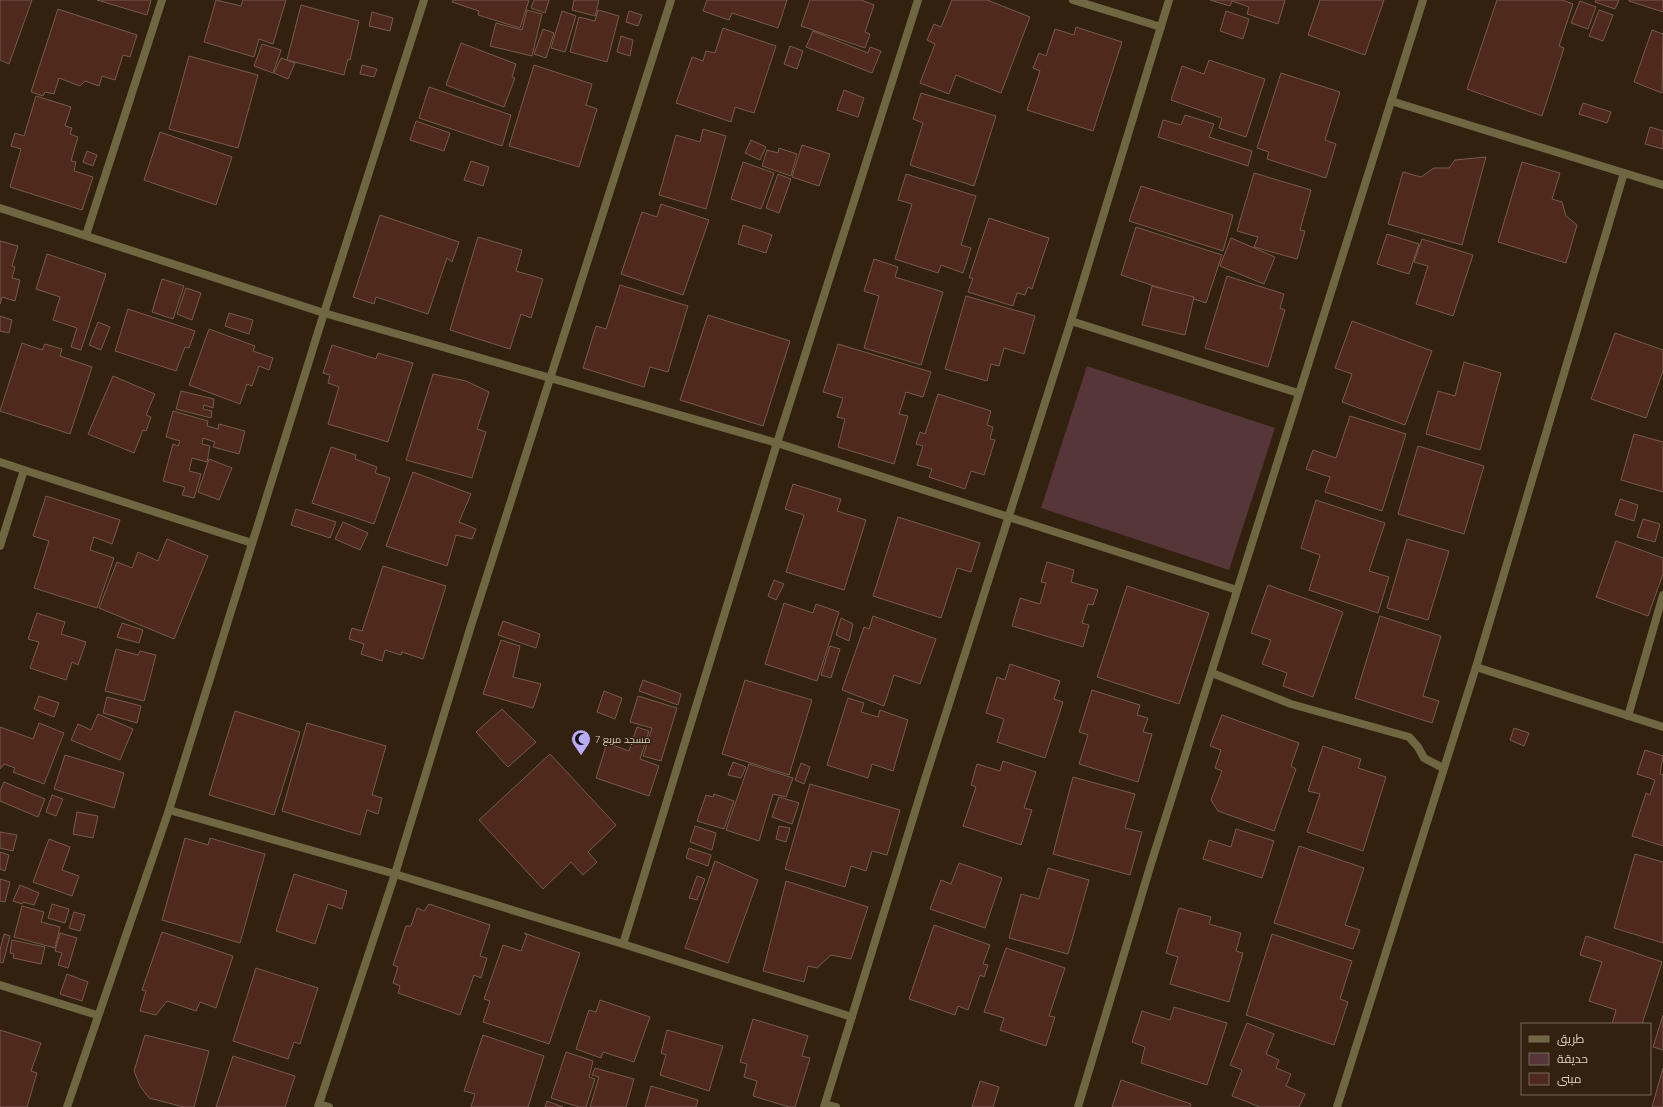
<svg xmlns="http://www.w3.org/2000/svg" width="1663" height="1107" viewBox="0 0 1663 1107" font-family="Quicksand,Cairo,sans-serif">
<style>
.green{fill:#573639}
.building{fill:#4f291b;stroke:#775b51}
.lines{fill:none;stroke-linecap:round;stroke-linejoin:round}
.street{stroke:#6f6742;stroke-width:8}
.labels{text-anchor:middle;stroke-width:3;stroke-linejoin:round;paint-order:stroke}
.poi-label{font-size:10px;fill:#ded3c7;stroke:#31210e;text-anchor:start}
</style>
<rect width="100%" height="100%" fill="#31210e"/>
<path class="green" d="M1087,366L1275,428L1229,570L1041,508Z"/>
<g class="building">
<path d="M0,0H32L9,64L0,60Z"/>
<path d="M97,0H151L147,15Z"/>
<path d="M216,0L241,6L243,0H286L273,44L259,39L254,57L204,42Z"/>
<path d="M453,0H529L520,28L478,15L479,11L452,2Z"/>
<path d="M534,0H549L545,13L531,8Z"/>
<path d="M574,0H599L595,16L572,10Z"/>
<path d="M707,0H787L778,28L732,13L729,20L703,11Z"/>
<path d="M810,0H861L874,5L865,32L870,34L865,48L801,26Z"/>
<path d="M952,0H987L1030,17L1001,93L956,75L949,94L920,83L935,44L927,40L934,24L941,27Z"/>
<path d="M1210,0H1285L1278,24L1247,14L1249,7L1232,1L1230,6Z"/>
<path d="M1320,0H1384L1365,55L1308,35Z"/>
<path d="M1497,0H1562L1573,4L1559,46L1564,48L1542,116L1467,89Z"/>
<path d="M1596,0H1619L1615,9L1595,2Z"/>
<path d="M1629,0H1663V12L1629,1Z"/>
<path d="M1580,1L1596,7L1588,29L1571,23Z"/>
<path d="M301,5L359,21L350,60L348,59L344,75L287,60Z"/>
<path d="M58,9L137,35L130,57L123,55L115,80L102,76L99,86L85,81L80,86L59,78L54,94L45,92L43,96L31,92Z"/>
<path d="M527,10L542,14L532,56L490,46L496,23L522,30Z"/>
<path d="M598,10L619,16L607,62L570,52L579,17L595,21Z"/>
<path d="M1599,10L1613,15L1603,41L1589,36Z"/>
<path d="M562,11L576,16L565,52L551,48Z"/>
<path d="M629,11L642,15L638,26L626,22Z"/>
<path d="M1226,11L1249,19L1243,39L1220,31Z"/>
<path d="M372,12L393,18L390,31L369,26Z"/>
<path d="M1076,27L1122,42L1093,131L1027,110L1040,71L1033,68L1039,53L1046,56L1055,29L1074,35Z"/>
<path d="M723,28L776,46L754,113L735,107L731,122L676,103L692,57L703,61L706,51L715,53Z"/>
<path d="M543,29L554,33L546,58L534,54Z"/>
<path d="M1652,30L1663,34L1662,93L1634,82Z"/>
<path d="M813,31L868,53L870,47L881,51L872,73L806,47Z"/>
<path d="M621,36L633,40L630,56L617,52Z"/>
<path d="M461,43L516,64L512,77L515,78L504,107L446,85Z"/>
<path d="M262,44L281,50L273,73L254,66Z"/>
<path d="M790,46L803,51L797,69L784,64Z"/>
<path d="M189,56L258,75L238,148L169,129Z"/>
<path d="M281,58L295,63L288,79L274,73Z"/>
<path d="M1209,60L1265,79L1246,137L1219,128L1222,118L1171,100L1182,66L1204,74Z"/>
<path d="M362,65L377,69L374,77L360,74Z"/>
<path d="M534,65L592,84L586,105L597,109L579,167L509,146Z"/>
<path d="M1281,73L1340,92L1325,140L1336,144L1326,178L1267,159L1269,152L1257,148Z"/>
<path d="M429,87L511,115L502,146L419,118Z"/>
<path d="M844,90L864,98L858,117L837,110Z"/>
<path d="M921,93L996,116L974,186L910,165L923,123L913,119Z"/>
<path d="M36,96L71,107L65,126L72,128L70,134L78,137L71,161L76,162L74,171L93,177L82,210L10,187L21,149L11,146L15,133L24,136Z"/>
<path d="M1583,103L1611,112L1607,123L1579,114Z"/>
<path d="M1185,115L1214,124L1209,137L1252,151L1248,166L1158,137L1163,120L1181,125Z"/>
<path d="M416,121L450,133L444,151L410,140Z"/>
<path d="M1650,127L1663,131V149L1645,144Z"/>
<path d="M703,129L726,136L706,209L659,195L676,135L700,142Z"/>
<path d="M160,132L232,157L216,205L144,180Z"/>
<path d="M751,140L766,147L760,160L745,153Z"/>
<path d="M802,145L830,154L819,186L792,177Z"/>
<path d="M779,148L797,154L791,176L762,166L767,150L778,153Z"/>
<path d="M87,151L97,155L93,166L83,162Z"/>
<path d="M1486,157L1462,245L1388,224L1403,172L1421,177L1434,168H1449L1455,160Z"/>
<path d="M471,161L489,167L483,186L464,180Z"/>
<path d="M743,162L774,173L761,209L731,199Z"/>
<path d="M1522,162L1560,173L1552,199L1562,202L1566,216L1577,225L1566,263L1498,242Z"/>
<path d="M1254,173L1311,190L1300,230L1305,231L1297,259L1254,247L1258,237L1237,231Z"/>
<path d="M778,174L791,179L779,213L766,208Z"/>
<path d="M906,174L976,196L961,245L971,248L963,273L941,265L938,273L895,259L912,204L898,200Z"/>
<path d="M1141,186L1233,215L1223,251L1129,221Z"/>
<path d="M661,204L709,220L683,295L621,274L642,212L657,217Z"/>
<path d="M380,215L459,242L452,262L447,258L428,314L376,297L374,304L353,297Z"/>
<path d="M989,218L1049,238L1032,289L1028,287L1025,295L1017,293L1013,306L968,292L973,278H969Z"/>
<path d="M743,225L772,235L766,253L738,244Z"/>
<path d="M1136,227L1222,255L1206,303L1121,275Z"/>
<path d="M1387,234L1419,244L1409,274L1377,264Z"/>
<path d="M478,237L522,250L516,271L543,279L531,318L521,314L510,349L450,330Z"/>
<path d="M1231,238L1275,257L1264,284L1220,266Z"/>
<path d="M1422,239L1473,255L1453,316L1416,304L1428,266L1414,262Z"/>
<path d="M0,241L18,246L12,266L15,267L12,278L20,280L15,301L2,297L0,304Z"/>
<path d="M47,254L106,274L81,350L71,347L77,328L53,320L60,297L36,289Z"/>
<path d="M874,259L898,267L895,277L943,292L921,365L864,348L879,296L864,291Z"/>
<path d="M1227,276L1284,294L1280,308L1285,310L1268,367L1205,348Z"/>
<path d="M162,279L184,286L173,319L152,312Z"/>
<path d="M620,285L688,306L668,372L650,367L644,387L583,368L596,326L606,329Z"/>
<path d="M1152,286L1194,297L1185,335L1142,325Z"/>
<path d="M186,288L201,293L192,320L177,314Z"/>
<path d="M966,296L1035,316L1024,354L1004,348L999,366L991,364L987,381L945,369Z"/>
<path d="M128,309L195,331L189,348L185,347L176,371L115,351Z"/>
<path d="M229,313L253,320L249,334L225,326Z"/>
<path d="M708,315L790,341L763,426L680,400Z"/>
<path d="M0,316L12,320L9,333L0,331Z"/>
<path d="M1352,321L1432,351L1405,425L1342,402L1352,374L1335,368Z"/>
<path d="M98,322L110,327L101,350L89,345Z"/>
<path d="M209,329L255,346L253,351L273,358L269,370L259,366L252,386L247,384L240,404L189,385Z"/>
<path d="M1615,333L1663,350V371L1646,418L1591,399Z"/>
<path d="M22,343L42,350L45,344L62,349L60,356L92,367L70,434L0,411Z"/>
<path d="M838,344L931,372L923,397L906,392L899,414L908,416L894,464L838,447L845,419L837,417L843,398L823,392Z"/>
<path d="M332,345L376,359L378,353L413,363L388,442L328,424L339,387L328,383L330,375L323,373Z"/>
<path d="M1464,362L1501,373L1480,450L1426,434L1438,391L1455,396Z"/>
<path d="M433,374L466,381L489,392L477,429L486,432L472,478L406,460Z"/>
<path d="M113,376L155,394L146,415L151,417L146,431L143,430L134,453L88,434Z"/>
<path d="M181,391L214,399L213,408L204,405L203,409L212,411L211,418L176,409Z"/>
<path d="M938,394L991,411L987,425L993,427L990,439L995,440L984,475L971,471L965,489L929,477L932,469L917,465L923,446L916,444L920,432L925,434Z"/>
<path d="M173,411L208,421L207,426L218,429L219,424L245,431L239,454L213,447L215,442L203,438L202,444L210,446L207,462L192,458L189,471L201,474L194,498L182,495L185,487L163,481L173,444L178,446L180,441L166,437Z"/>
<path d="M1350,416L1406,434L1382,511L1325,492L1330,477L1306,469L1313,450L1336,458Z"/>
<path d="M1634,434L1663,442V492L1621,480Z"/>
<path d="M1418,446L1484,466L1464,534L1398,514Z"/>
<path d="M331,447L356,455L355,459L377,467L375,473L390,478L374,524L312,503Z"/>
<path d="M209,459L232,468L219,500L198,492Z"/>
<path d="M413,472L471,494L459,522L476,529L472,539L456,535L447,566L386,546Z"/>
<path d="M793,484L841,499L837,511L866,520L844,590L786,572L804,515L785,509Z"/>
<path d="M46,496L120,520L112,544L94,537L90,550L114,558L97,608L34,588L49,541L33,536Z"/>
<path d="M1620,499L1638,505L1634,521L1615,515Z"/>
<path d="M1316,500L1385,523L1369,571L1389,577L1378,613L1309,590L1320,555L1301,548Z"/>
<path d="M296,509L336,522L330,538L291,525Z"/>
<path d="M898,517L980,543L971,572L957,568L941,618L873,596Z"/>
<path d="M1643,519L1660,524L1655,542L1637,537Z"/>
<path d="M343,522L368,533L360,550L335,539Z"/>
<path d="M167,539L208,556L174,639L99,608L117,562L132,568L138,552L158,561Z"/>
<path d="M1407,539L1449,551L1428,620L1387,608Z"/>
<path d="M1616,541L1663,558V574L1648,616L1596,597Z"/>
<path d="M1047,562L1074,570L1071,582L1098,590L1093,605L1088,604L1082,623L1089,625L1083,647L1012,626L1020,598L1040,604L1046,583L1041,582Z"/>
<path d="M383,566L446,586L423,659L402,652L401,655L385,650L382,661L361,654L364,644L349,639L352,628L362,631Z"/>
<path d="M774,580L784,584L776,600L768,596Z"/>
<path d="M1268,585L1343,612L1313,697L1283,686L1287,673L1262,664L1271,640L1251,633Z"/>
<path d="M1127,586L1209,613L1179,704L1097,677Z"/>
<path d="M784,603L813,613L816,604L839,612L817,681L765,664Z"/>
<path d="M37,613L65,622L61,634L86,642L78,665L72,662L66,680L30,668L39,642L28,639Z"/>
<path d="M873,616L936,639L920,684L894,675L884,706L842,690L864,627L869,629Z"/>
<path d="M1380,616L1441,636L1423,696L1439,701L1432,723L1355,698Z"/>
<path d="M841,618L853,624L849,641L836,635Z"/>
<path d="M503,621L540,634L536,648L498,635Z"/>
<path d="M122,623L143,630L139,643L117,637Z"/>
<path d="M501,640L520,646L513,677L541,684L533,708L483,694Z"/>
<path d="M830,646L840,649L831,678L821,675Z"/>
<path d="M116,649L138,655L140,651L156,655L144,701L105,691Z"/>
<path d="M1010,664L1060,681L1054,699L1063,702L1045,758L997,742L1004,719L986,713L997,677L1005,680Z"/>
<path d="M643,680L681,694L678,705L639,691Z"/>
<path d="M745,680L812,700L789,775L722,754Z"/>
<path d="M1092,690L1140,705L1137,715L1148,718L1143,732L1152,734L1138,782L1079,764L1088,735L1079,732Z"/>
<path d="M604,691L622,698L615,719L597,712Z"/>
<path d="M39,696L59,703L54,717L34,709Z"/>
<path d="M638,696L677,708L661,761L643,756L652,728L630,722Z"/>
<path d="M107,697L141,706L137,723L103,713Z"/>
<path d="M848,698L864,703L861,712L878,717L880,710L908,720L893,771L872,764L868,778L827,765Z"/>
<path d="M502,709L536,742L508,767L476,732Z"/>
<path d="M235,711L300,732L274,815L209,795Z"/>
<path d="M98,714L133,729L120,760L71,740L78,724L91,730Z"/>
<path d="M1222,715L1299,743L1291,766L1296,769L1274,831L1218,811L1211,800L1222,771L1215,768L1221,750L1210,746Z"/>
<path d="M39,723L64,733L44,784L13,772L15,768L4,764L0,769V727L33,739Z"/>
<path d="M307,723L386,746L372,795L382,798L378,814L367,810L360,835L282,811Z"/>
<path d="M637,727L649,731L640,759L659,766L649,796L596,778L607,743L629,751Z"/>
<path d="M1514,728L1529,733L1524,746L1510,740Z"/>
<path d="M1323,746L1361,759L1358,768L1386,777L1363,851L1307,832L1320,794L1308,791Z"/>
<path d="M1645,750L1663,756L1660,774L1663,775V846L1632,836L1646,793L1650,795L1655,780L1637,774Z"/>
<path d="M550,754L616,825L588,852L597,862L583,875L571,862L543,889L479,820Z"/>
<path d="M65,755L124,773L114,808L54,789Z"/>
<path d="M1003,761L1036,772L1024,808L1032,810L1021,845L963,826L976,787L971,785L977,764L1000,771Z"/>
<path d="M733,762L746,767L741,778L728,775Z"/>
<path d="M801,763L810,767L804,784L795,780Z"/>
<path d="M749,764L793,778L786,797L773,794L759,841L726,830Z"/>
<path d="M1073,777L1135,794L1125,828L1142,832L1130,875L1053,854Z"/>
<path d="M4,782L45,799L38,817L0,801V791Z"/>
<path d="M810,784L900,810L887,855L872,851L866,871L851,866L845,887L785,869Z"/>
<path d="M714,794L734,801L724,829L697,821L706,795L713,797Z"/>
<path d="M52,795L63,799L56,816L46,812Z"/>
<path d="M779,797L799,803L792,824L772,817Z"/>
<path d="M77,812L98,816L93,838L73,834Z"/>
<path d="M695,826L716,833L712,850L690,842Z"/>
<path d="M779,826L790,828L786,842L776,839Z"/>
<path d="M1236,829L1274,841L1262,878L1203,859L1209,840L1231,847Z"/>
<path d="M0,832L17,835L13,851L0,848Z"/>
<path d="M185,838L208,845L210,838L265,854L240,943L162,920Z"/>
<path d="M49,839L70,847L62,870L79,876L72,896L33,882Z"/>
<path d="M1299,846L1364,868L1345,925L1360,930L1353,949L1274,923Z"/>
<path d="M689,848L711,855L708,866L686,858Z"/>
<path d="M0,852L9,855L5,871L0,869Z"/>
<path d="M1635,854L1663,862V943L1614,928Z"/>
<path d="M715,861L758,880L728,963L685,948Z"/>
<path d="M959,863L1002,878L985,928L930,909L941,880L951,884Z"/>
<path d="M1048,868L1089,880L1068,954L1009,938L1021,894L1039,899Z"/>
<path d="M294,874L347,891L342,909L328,904L315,944L276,931Z"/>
<path d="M697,876L705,879L697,900L689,898Z"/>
<path d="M0,879L10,882L5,902L0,901Z"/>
<path d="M786,881L868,907L851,959L831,955L817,968L808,966L804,982L763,971Z"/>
<path d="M20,885L39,893L34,905L23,902L22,904L13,901Z"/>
<path d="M52,904L69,909L65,923L48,918Z"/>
<path d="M429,904L490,925L480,956L487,958L481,978L474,975L460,1015L398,993L400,986L393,983L398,967L393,965L406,926H411L417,908L424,911Z"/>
<path d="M22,906L44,912L41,922L60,927L55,948L14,937Z"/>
<path d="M1179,908L1211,917L1209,924L1241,933L1236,951L1243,953L1229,1002L1170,984L1178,957L1166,953Z"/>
<path d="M74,912L85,915L80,931L69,928Z"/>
<path d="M934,925L990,945L983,964L988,965L984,977L980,975L968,1010L958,1006L955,1015L909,999Z"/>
<path d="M162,932L233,956L216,1008L200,1002L196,1011L167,1001L156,1015L140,1011L146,991L142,990Z"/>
<path d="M60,933L77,938L68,968L58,965L62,953L55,951Z"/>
<path d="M524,933L580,953L549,1044L483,1022L490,1001L484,999L503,945L521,951L527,935Z"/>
<path d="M4,934L10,936L3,963L0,962V950Z"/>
<path d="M1272,934L1352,961L1340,999L1348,1002L1334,1045L1246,1015Z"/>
<path d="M1586,936L1662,962L1642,1024H1612L1616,1010L1589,1001L1602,962L1580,955Z"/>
<path d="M12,940L45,947L41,964L13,958L14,954L10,953Z"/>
<path d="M1006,948L1065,968L1049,1016L1055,1017L1046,1046L1000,1030L1004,1018L984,1012Z"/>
<path d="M256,968L318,988L300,1044L294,1042L288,1059L233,1041Z"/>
<path d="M67,974L88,982L82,1001L60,994Z"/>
<path d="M600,1000L650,1017L634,1062L603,1052L601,1058L576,1049L589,1010L596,1012Z"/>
<path d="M1174,1007L1227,1023L1207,1085L1141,1063L1145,1047L1132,1042L1142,1011L1170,1020Z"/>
<path d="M1663,1015V1050L1653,1047Z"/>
<path d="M753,1019L808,1036L802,1056L810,1058L795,1107H789L753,1096L757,1081L744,1077L747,1064L740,1062Z"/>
<path d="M1247,1023L1274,1034L1266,1054L1279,1060L1276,1068L1291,1074L1286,1086L1305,1094L1299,1107H1260L1232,1096L1242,1070L1230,1065Z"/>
<path d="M0,1030L41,1043L31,1071L37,1073L27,1107H0Z"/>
<path d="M667,1030L723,1046L709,1091L660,1075L666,1055L661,1053Z"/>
<path d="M145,1035L209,1051L194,1107H184L149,1098L140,1086L134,1071Z"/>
<path d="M483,1035L544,1056L528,1107H471L475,1094L464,1091Z"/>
<path d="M566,1052L593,1061L589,1077L595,1079L586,1107H579L551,1098Z"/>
<path d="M233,1056L295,1076L285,1107H216Z"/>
<path d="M595,1068L634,1079L626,1107H590L599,1077L592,1075Z"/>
<path d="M1663,1068V1107H1652Z"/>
<path d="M1121,1080L1191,1104L1190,1107H1112Z"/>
<path d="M980,1081L999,1087L993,1107H972Z"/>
<path d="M651,1086L698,1100L696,1107H645Z"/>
<path d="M547,1101L563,1107H545Z"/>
</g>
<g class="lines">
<g class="street">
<path d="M1073,0L1161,27"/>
<path d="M1391,101L1663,185"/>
<path d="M0,208L324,313L777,443L1237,590"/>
<path d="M86,235L162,0"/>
<path d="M1071,321L1298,393"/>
<path d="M0,462L24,470"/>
<path d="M0,546L24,470L252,543"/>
<path d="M1476,667L1663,727"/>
<path d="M1212,673L1291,704L1409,737L1418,747L1424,758L1443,768"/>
<path d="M1628,716L1663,595"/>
<path d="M169,810L395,874L623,944L852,1017"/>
<path d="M623,944L777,443L918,0"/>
<path d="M0,985L97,1015"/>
<path d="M319,1104L329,1107"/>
<path d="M825,1104L836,1107"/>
<path d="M67,1107L169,810L324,313L424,0"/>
<path d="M318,1107L395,874L470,629L671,0"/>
<path d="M824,1107L926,776L1071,321L1169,0"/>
<path d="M1078,1107L1150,867L1423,0"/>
<path d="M1337,1107L1476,667L1624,173"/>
</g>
</g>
<defs>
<g id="mosque-pin" transform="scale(1)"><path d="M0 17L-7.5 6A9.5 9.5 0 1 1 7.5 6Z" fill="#b8abf7" stroke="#31210e"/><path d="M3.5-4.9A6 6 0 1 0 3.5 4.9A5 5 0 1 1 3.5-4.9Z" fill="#111"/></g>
</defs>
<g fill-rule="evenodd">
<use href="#mosque-pin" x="581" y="739"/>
</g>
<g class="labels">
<g class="poi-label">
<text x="595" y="743">مسجد مربع 7</text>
</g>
</g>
<rect x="1521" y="1023" width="130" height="72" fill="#31210e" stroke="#766858"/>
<rect x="1529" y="1036" width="20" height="6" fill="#6f6742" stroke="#766858"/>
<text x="1557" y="1043" font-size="12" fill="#ded3c7">طريق</text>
<rect x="1529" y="1053" width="20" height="12" fill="#573639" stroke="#766858"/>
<text x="1557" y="1063" font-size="12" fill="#ded3c7">حديقة</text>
<rect x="1529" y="1073" width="20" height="12" fill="#4f291b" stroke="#766858"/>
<text x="1557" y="1083" font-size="12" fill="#ded3c7">مبنى</text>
</svg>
